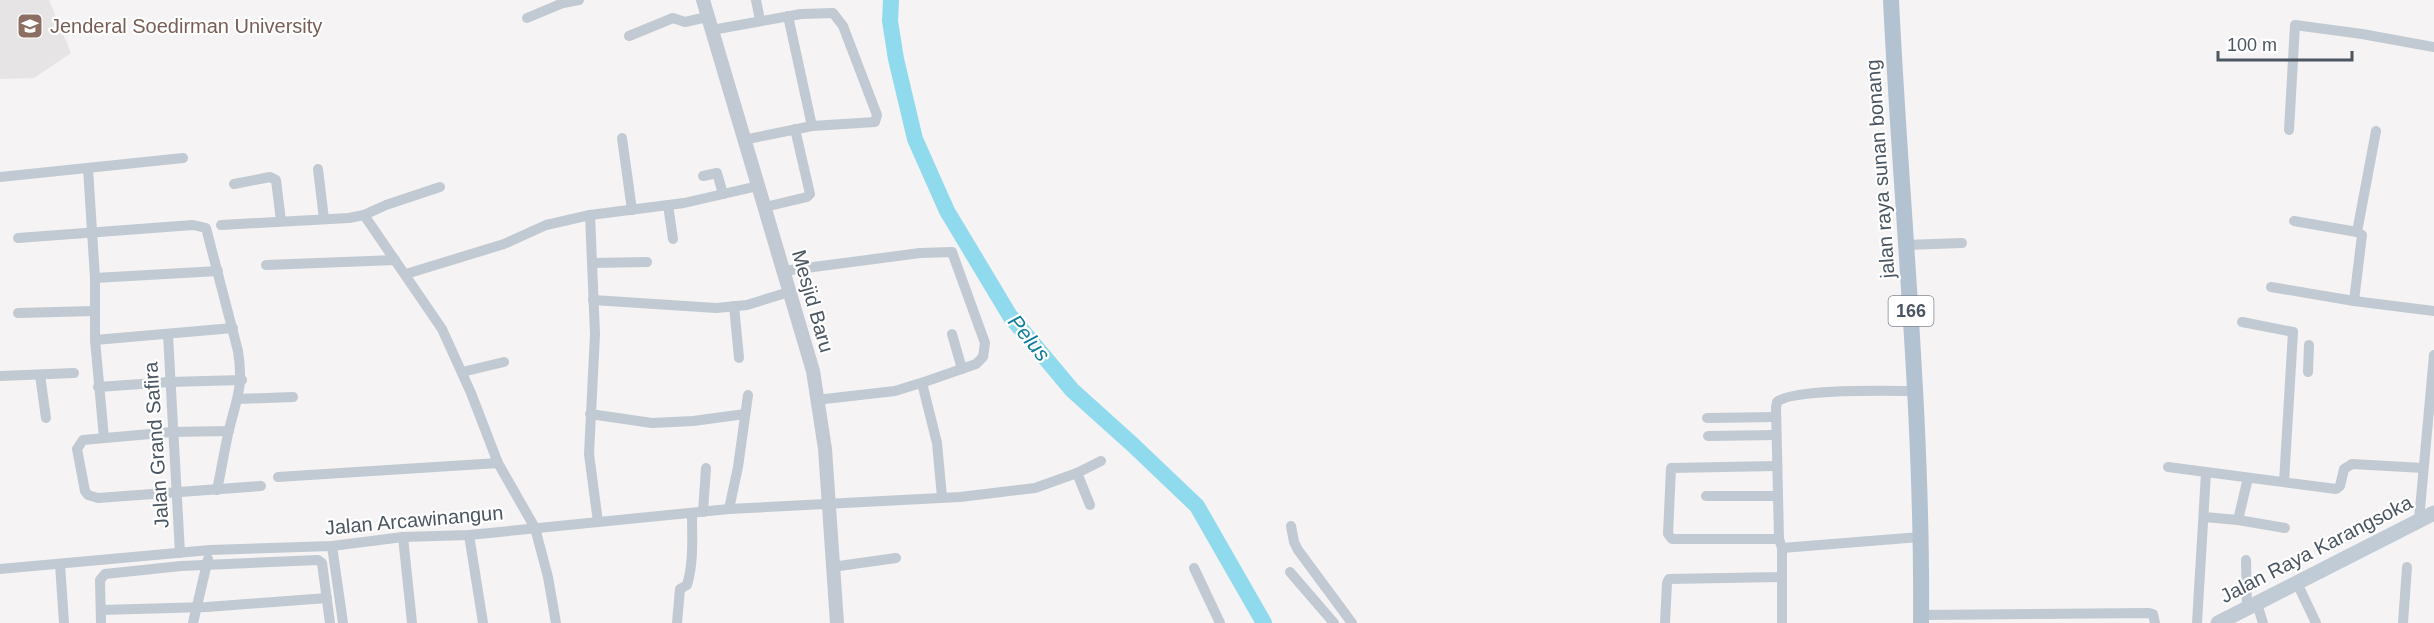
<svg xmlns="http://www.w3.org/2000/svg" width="2434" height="623" viewBox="0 0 2434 623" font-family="Helvetica,sans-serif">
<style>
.education{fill:#e6e4e5}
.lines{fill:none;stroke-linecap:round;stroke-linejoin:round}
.river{stroke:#90daee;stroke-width:16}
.minor{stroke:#c1cad2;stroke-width:10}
.tertiary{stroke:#c1cad2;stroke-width:14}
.secondary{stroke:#c1cbd6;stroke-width:15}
.primary{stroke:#b3c2d1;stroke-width:16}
.labels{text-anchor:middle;stroke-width:4.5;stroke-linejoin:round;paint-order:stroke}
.shield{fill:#fff;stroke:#808990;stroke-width:1.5}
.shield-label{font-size:18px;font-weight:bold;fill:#4a5661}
.education-label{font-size:20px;fill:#785e54;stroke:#fff;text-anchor:start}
.street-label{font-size:20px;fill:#4a5661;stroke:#fff}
.water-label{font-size:21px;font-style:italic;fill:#0c7c9b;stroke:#fff}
</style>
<rect width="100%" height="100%" fill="#f5f3f3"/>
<path class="education" d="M0,0H49L71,53L34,78L0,79Z"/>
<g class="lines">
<path class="river" d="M891,0L890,21L896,59L915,139L947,211L1010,316L1072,390L1133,445L1197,506L1264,623"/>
<g class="minor">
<path d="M756,0L760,20"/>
<path d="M788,16L812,126"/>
<path d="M527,18L563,3L579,0"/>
<path d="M712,30L801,14L833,13L843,26L877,115L875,122L812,126L743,140"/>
<path d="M629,36L673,18L685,22L707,17"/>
<path d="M2289,130L2295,25L2362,34L2434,47"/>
<path d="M622,138L632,210"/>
<path d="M88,168L95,278V340L104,438"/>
<path d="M318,169L324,219"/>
<path d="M703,176L717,173L723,194"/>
<path d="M0,177L183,158"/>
<path d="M234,184L270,177L276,180L281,221"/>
<path d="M668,205L673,239"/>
<path d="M765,207L807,197L810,194L795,129"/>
<path d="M364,215L386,205L440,187"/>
<path d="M590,215L595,334L589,454L598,522"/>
<path d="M2294,221L2357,232"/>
<path d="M221,225L349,218L364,215L442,329L471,393L498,463L535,528L548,577L556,623"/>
<path d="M18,238L193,225L206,228L238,351C244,389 236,399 228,434C224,453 221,471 217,490"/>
<path d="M1906,245L1962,243"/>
<path d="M592,263L647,262"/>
<path d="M266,265L395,260"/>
<path d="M783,271L920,253L952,252L985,343L983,357L976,364L927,381L895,391L816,400"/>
<path d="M406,274L504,244L546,225L590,215L684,203L758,186"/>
<path d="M95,278L218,271"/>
<path d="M2271,287L2354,301L2434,311"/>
<path d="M593,300L716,308L747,305L789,292"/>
<path d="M2354,301L2362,235L2357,232L2376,131"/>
<path d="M734,306L739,358"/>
<path d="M18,313L94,311"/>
<path d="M2242,322L2293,332L2284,482"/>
<path d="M952,334L962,369"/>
<path d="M168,335L180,553"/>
<path d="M95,340L233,328"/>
<path d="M462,372L504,362"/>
<path d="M2308,372L2309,345"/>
<path d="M40,375L46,418"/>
<path d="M0,376L74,373"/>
<path d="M922,383L937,443L942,497"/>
<path d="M98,387L169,382L242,380"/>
<path d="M1916,391C1890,391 1793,388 1777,402L1776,407L1779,539L1782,548L1920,537"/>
<path d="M238,399L293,397"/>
<path d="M590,414L652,423L693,421L745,414"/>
<path d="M1707,418L1775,417"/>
<path d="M229,431L172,432L83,440L77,449L85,491L88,495L98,498L261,486"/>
<path d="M1708,436L1775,435"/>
<path d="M1776,466L1671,468L1668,534L1672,539H1779"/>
<path d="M2168,467L2336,489L2340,486L2344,469L2352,464L2423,468"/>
<path d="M278,477L498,463"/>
<path d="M1706,496H1777"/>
<path d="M1090,505L1077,473L1101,461"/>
<path d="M729,509L738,467L748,395"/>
<path d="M703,512L706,468"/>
<path d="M2204,517L2238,520L2285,528"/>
<path d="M2238,520L2248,478"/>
<path d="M2419,520L2434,355"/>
<path d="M1291,526L1294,542L1298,550L1352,623"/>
<path d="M469,535L483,623"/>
<path d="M403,537L412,623"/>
<path d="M332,546L343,623"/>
<path d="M2246,560L2247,608"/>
<path d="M60,564L64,623"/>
<path d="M832,567L896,558"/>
<path d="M1194,568L1220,623"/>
<path d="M0,569L210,550L332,546L403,537L469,535L729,509L960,497L1035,488L1077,473"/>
<path d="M1290,572L1334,623"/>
<path d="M2297,583L2316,623"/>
<path d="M2257,604L2263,623"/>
<path d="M101,610L207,607L327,598"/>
<path d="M1921,615L2149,613L2153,614L2155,623"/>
<path d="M101,623L100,580L105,574L181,566L318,560L322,563L330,623"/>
<path d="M193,623L208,559"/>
<path d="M677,623L680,589L687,585C694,562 692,537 692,513"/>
<path d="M1665,623L1667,583L1669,579L1782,577V548"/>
<path d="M1782,623V577"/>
<path d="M2197,623L2206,473"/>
<path d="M2403,623L2407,567"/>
</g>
<path class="tertiary" d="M703,0L813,371L825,449L837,623"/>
<path class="secondary" d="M2218,623L2434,513"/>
<path class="primary" d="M1891,0C1901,208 1923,415 1921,623"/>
</g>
<defs>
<g id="university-square" transform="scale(1.35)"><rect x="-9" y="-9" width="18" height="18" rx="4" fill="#8d6e63" stroke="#fff"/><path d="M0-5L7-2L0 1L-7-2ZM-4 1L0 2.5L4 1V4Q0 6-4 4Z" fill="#fff"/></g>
</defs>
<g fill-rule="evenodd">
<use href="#university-square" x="30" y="26"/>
</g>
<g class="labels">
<rect class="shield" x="1888.5" y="296" width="45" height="30" rx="4.5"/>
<g class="shield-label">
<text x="1911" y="317">166</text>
</g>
<g class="education-label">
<text x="50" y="33">Jenderal Soedirman University</text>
</g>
<g class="street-label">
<text transform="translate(1880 169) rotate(-94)" y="7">jalan raya sunan bonang</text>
<text transform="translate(813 301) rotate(74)" y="7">Mesjid Baru</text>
<text transform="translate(156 445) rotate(-94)" y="7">Jalan Grand Safira</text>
<text transform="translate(414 520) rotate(-5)" y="7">Jalan Arcawinangun</text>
<text transform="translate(2316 549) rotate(-27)" y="7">Jalan Raya Karangsoka</text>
</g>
<g class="water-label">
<text transform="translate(1029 338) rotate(51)" y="7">Pelus</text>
</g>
</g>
<path d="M2218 51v9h134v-9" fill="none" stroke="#4a5661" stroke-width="3"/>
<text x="2227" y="51" font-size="18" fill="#4a5661" stroke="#ffffff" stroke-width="4.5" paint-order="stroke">100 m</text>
</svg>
